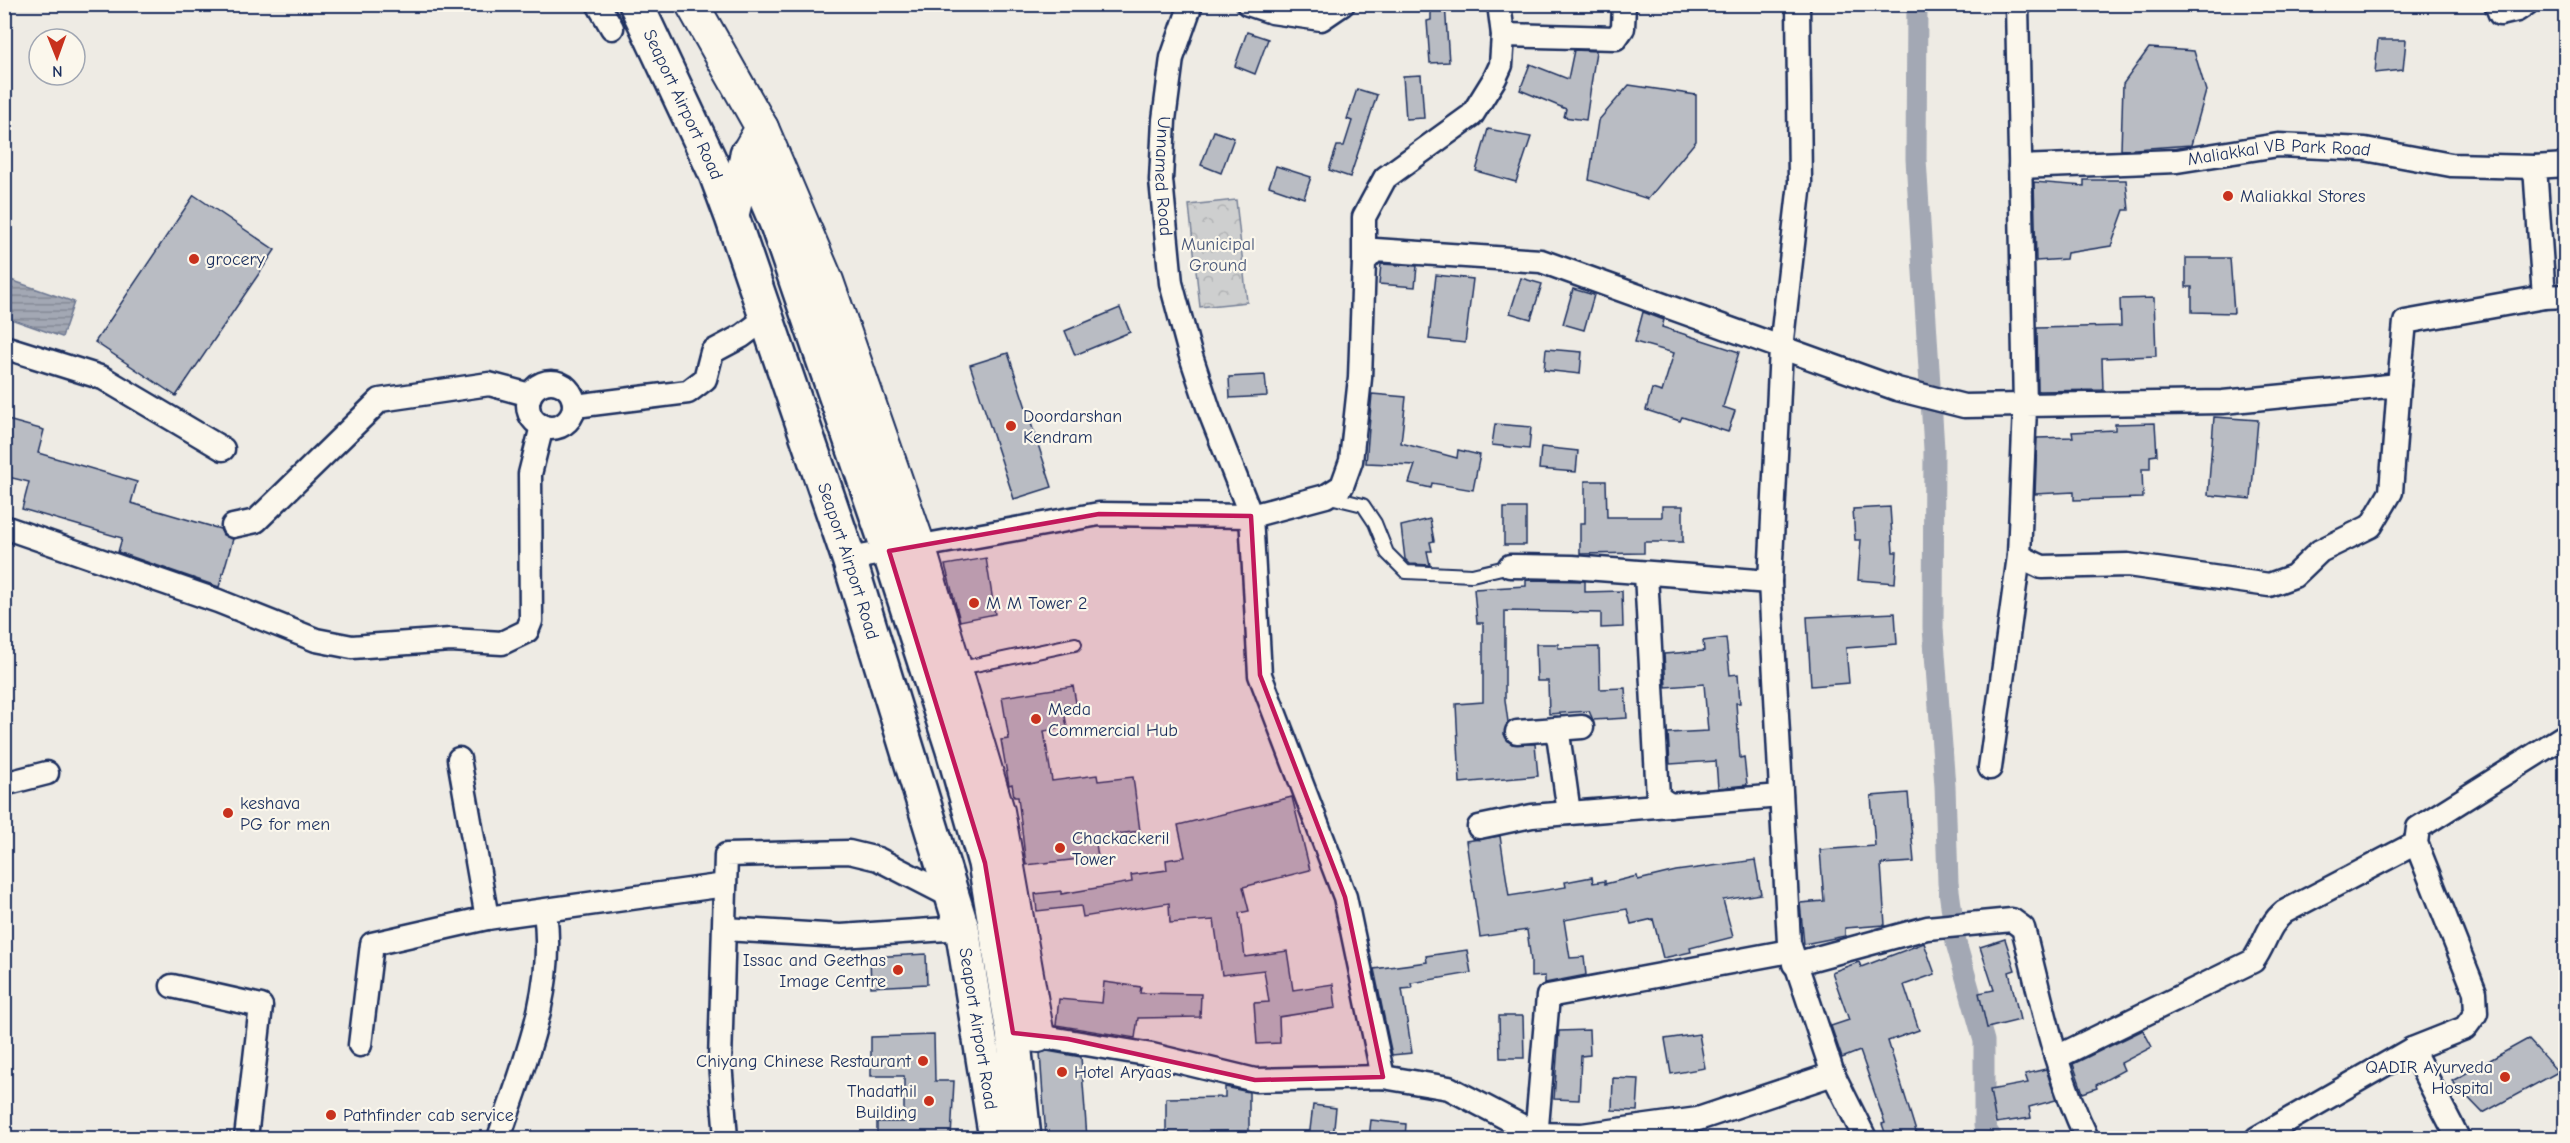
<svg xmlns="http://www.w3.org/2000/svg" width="2570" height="1143" viewBox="0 0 2570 1143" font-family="'Comic Neue',sans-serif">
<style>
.park{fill:url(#park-crowns);stroke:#747f96;stroke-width:1.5}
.water{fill:url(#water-rules);stroke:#6d7892;stroke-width:1.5}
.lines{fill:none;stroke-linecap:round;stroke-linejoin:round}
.canal{stroke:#a3a8b4;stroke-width:21}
.building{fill:#b9bcc3;stroke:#1b2f5e;stroke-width:1.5}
.lane-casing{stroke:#1b2f5e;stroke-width:16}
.street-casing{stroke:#1b2f5e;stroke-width:27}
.secondary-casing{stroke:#1b2f5e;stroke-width:36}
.primary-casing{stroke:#1b2f5e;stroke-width:38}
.lane{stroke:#fbf7ec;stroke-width:12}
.street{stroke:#fbf7ec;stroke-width:22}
.secondary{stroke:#fbf7ec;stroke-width:32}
.primary{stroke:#fbf7ec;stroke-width:33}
.marked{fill:#c2185b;fill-opacity:0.2;stroke:#c2185b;stroke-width:4.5;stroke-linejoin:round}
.poi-dot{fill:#c8321e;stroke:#fbf7ec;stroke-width:2}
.labels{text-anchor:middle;stroke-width:4.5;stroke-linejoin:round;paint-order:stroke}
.street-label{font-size:18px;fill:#1b2f5e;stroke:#fbf7ec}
.poi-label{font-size:18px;fill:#1b2f5e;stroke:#fbf7ec;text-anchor:start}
.park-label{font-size:18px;fill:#48577a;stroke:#fbf7ec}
</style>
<defs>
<pattern id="park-crowns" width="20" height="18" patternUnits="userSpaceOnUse" patternTransform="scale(1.5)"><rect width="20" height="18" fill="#cecfcf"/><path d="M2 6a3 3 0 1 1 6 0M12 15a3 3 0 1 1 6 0" fill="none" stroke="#b0b2b4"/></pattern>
<pattern id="water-rules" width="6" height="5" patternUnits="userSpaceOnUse" patternTransform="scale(1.5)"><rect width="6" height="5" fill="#a3a8b4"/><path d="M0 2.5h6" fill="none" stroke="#848996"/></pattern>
</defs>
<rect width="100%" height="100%" fill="#eeebe4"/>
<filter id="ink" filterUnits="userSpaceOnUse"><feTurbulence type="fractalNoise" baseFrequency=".0167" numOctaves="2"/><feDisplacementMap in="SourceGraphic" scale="12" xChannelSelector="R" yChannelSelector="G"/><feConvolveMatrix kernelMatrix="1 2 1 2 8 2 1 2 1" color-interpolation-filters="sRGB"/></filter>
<g filter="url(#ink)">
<path class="park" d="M1236,200L1247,302L1200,307L1189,205Z"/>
<path class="water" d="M5,278L74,302L62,337L5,317Z"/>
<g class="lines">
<path class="canal" d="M1917,4L1916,159L1934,449L1933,628L1945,786L1948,883L1956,943L1984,1041V1126L1992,1138"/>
</g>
<g class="building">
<path d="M1431,4H1445L1449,62L1430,63L1427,21L1431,20Z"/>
<path d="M1247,32L1268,39L1255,74L1235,66Z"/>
<path d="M2378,40H2406L2403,70L2375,73Z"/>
<path d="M2149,48L2194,51L2206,91L2191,145L2121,150L2123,84Z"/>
<path d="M1574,50L1596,51L1586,120L1564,117L1566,109L1520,90L1530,64L1568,79Z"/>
<path d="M1421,75L1424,118L1406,119L1403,76Z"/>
<path d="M1629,85L1696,95V141L1648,199L1589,180L1598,121Z"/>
<path d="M1357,89L1377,95L1350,177L1329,170L1337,146H1344L1352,121L1347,119Z"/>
<path d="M1488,129L1531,137L1516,182L1476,171Z"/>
<path d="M1214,131L1234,138L1221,173L1201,165Z"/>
<path d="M1276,166L1311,177L1304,198L1269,186Z"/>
<path d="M2084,180H2126L2129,210H2124L2111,246L2067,253L2066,259L2036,261L2034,182L2084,186Z"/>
<path d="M194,195L275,250L176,396L95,342Z"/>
<path d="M2186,258H2230L2234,313L2192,312V287H2186Z"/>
<path d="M1381,264L1417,266L1415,287L1379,284Z"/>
<path d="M1436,275L1473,279L1465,343L1429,339Z"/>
<path d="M1521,278L1542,284L1531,319L1510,313Z"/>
<path d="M1573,289L1594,295L1584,330L1563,324Z"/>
<path d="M2154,298L2156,356L2102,358L2103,390L2038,391L2037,328L2121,326L2120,299Z"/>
<path d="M1120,308L1130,332L1075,355L1065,331Z"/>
<path d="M1643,312L1664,320L1662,327L1739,352L1723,407L1735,411L1728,432L1682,417L1680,421L1646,410L1652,389L1662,392L1674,353L1635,342Z"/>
<path d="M1546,349L1582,352L1580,374L1544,370Z"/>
<path d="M1008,353L1052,487L1014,499L970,365Z"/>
<path d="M1265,375L1267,396L1230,398L1229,377Z"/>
<path d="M1372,394L1406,397L1401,443L1457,458L1458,450L1480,455L1473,490L1432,483L1431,488L1409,483L1415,465L1366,463Z"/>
<path d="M2214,417L2258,420L2251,499L2208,495Z"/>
<path d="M4,419L44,430L38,453L137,482L131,503L220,529L223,535L233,539L219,587L118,552L122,538L22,509L29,482L4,476Z"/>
<path d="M2155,423L2157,455L2150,456V469H2142L2143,498L2074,500V492L2035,494L2037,438L2073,437L2072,432L2115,430V424Z"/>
<path d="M1495,424L1531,427L1529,449L1492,445Z"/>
<path d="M1541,447L1578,451L1576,472L1539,469Z"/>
<path d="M1585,481H1606L1607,517H1662V506H1683V542H1644V553L1580,554V523H1585Z"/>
<path d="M1890,507L1893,552H1897L1895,583L1858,580L1861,540H1855L1853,509Z"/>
<rect x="1504" y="508" width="22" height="37"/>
<path d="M1430,519L1434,541L1430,542L1432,551H1427L1430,565L1410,564L1405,559L1401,526Z"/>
<path d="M986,558L995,614L960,621L945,565Z"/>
<path d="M1526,580L1585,581V592L1622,591L1623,627L1601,628V613L1505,611V700L1508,722L1504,734L1512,744H1535L1538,776L1460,783L1456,704L1483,702V623H1477L1474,589L1526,586Z"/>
<path d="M1895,613L1897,644L1846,648L1849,683L1811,686L1807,617Z"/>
<path d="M1726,638L1730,675L1738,674L1740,703H1736L1740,758L1744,757L1747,785L1718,788L1716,761L1670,764L1668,733L1708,731L1704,684L1666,687L1664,654L1704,651L1703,641Z"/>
<path d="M1536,644H1558V648L1599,647L1600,689L1625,688L1627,718L1593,720L1589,711L1549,714L1548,681H1537Z"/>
<path d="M1073,686L1077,708L1064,711L1067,727L1044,731L1052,781L1097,775L1098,781L1133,777L1140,831L1095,837L1098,857L1026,865L1018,797H1014L1012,784L1009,785L1001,740L1009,739L1002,697Z"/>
<path d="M1908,793L1914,862L1881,864L1885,925L1845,928V936L1804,944L1800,903L1824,901L1820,850L1875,846L1871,796Z"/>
<path d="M1292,797L1310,870L1243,887L1249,911L1239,913L1245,957L1287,951L1293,990L1333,984L1336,1008L1279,1017L1280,1043L1257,1044L1254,1003L1269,1002L1264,970L1222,975L1214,920L1170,923L1169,903L1083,917L1081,906L1037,911L1035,894L1061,891V894L1132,882L1131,875L1167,870L1166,860L1185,857L1178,825Z"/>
<path d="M1500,836L1509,896L1566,887L1565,882L1592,877L1593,883L1605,881V884L1637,876L1638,880L1676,871L1755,860L1761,894L1723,900L1733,937L1690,948L1691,952L1663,958L1653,919L1631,924L1627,909L1564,920L1570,958L1584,957L1586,975L1545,983V976L1531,977V961L1527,930L1480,937L1466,841Z"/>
<path d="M2005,939L2015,970L2009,972L2020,1020L1987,1028L1979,993L1994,990L1980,947Z"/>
<path d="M1924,943L1935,974L1904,985L1919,1030L1888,1041L1918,1138H1887L1882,1124L1885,1123L1860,1051L1842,1058L1831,1026L1849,1020L1832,972L1859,962L1861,967Z"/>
<path d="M1467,950L1471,973L1411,983L1412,988L1402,989L1412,1053L1392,1055L1374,969L1427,962L1426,956Z"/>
<path d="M926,954L927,984L871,987L870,957Z"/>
<path d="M1104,982L1141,987L1140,993L1201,994L1200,1017L1138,1018L1135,1038L1056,1025L1059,999L1102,1003Z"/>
<path d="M1499,1016H1523L1524,1058H1500Z"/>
<path d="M1589,1030L1590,1055L1581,1056L1579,1100L1554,1099L1559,1031Z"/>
<path d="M2143,1030L2152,1047L2121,1063L2124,1070L2096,1085L2097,1088L2083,1093L2073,1064Z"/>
<path d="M1699,1034L1705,1068L1671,1074L1665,1039Z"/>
<path d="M934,1035L935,1081H954L951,1138H877V1122H904V1076H871V1037Z"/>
<path d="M2528,1039L2558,1072L2483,1113L2452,1081Z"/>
<path d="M1047,1051L1081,1057L1087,1138H1046L1040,1053Z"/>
<path d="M2046,1069L2056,1100L2029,1107L2031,1118L1996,1123L1990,1090L2028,1083L2025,1074Z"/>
<path d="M1613,1078L1639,1079L1637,1111L1612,1110Z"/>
<path d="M1225,1087L1249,1092V1131L1202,1132V1138H1166V1098L1225,1097Z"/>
<path d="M1313,1105L1336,1108L1333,1138H1309Z"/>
<path d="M1371,1120L1406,1124L1405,1138H1369Z"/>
</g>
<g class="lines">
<g class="lane-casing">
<g id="lane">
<path d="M1326,496L1363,505L1375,523L1387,553L1406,572L1472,575L1510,566"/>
<path d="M956,669L1075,644"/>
</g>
</g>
<g class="street-casing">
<g id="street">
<path d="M598,4L612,28"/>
<path id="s1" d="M1191,4L1172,58L1164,120L1161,180L1171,283L1189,350L1209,410L1251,516L1260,675L1345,897L1383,1077"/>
<path d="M1248,4L1272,12L1321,19L1343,4"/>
<path d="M1798,4L1800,183L1781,348L1770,582L1789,943L1833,1074L1865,1138"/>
<path d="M2496,4L2500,14L2517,10L2526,4"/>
<path d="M1503,35L1616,38L1623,28L1624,4"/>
<path id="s2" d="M2020,167L2177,161L2278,145L2365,149L2451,165L2535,167"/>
<path d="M1364,262V217L1385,178L1472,115L1495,78L1501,65L1503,35L1499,4"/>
<path d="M2544,297L2566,296"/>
<path d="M4,347L103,378L223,449"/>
<circle cx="551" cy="405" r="23"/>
<path d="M2399,385L2405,322L2544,297L2535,167L2566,165"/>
<path d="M575,406L688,392L705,379L712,352L742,336L766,318"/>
<path d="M233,526L256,521L380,400L489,384L530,395"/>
<path d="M4,527L218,601L316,640L352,647L451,640L502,643L527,631L531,621L530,474L542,426"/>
<path d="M849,559L1099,514L1251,516L1326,496L1342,486L1351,461L1360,378L1364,262L1375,250L1541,261L1897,389L1964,406L2223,402L2399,385L2391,492L2371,526L2320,551L2294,576L2269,585L2128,565L2042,567L2019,556L2025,407L2017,4"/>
<path d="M1510,566L1572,567L1770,582"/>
<path d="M1646,574L1658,797L1670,805"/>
<path d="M1555,729L1559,741L1569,813"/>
<path d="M1517,732L1582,727"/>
<path d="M459,759L487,918"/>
<path d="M1990,768L2019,556"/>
<path d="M4,784L47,773"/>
<path d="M1479,827L1532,816L1781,796"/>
<path d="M724,929L841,936L962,928"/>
<path d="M1794,964L1927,928L2012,920L2023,928C2041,998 2055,1073 2087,1138"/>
<path d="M172,986L261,1006L246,1138"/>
<path d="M1038,1036L1152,1055L1255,1080L1383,1077L1449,1088L1537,1134L1582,1135L1698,1119L1833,1074"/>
<path d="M360,1045L372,944L487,918L725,885"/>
<path d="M2412,1049L2458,1138"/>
<path d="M2057,1057L2253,961C2266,943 2267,926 2284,912L2416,843"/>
<path d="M499,1138C523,1065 556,991 545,912"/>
<path d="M726,1138L720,1062L726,855L849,852L878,859L952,897"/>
<path d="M1536,1138L1548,996L1790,951"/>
<path d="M2257,1138L2412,1049L2465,1028L2476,1013L2475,992L2416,843L2418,828L2566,735"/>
</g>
</g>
<g class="secondary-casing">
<g id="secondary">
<path d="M692,4L762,128L747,154L732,217"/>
<path d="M762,128L827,281L919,546L998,811L1038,1036L1013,1033"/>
</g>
</g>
<g class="primary-casing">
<g id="primary">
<path id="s3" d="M636,4L716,174L732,217L849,559L962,928L996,1138"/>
<path d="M747,154L776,222L889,551L953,750L985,863L1013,1033L1024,1138"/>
</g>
</g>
<use href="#lane" class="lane"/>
<use href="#street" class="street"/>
<use href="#secondary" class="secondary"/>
<use href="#primary" class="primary"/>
</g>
</g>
<path class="marked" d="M1099,514L1251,516L1260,675L1345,897L1383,1077L1255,1080L1068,1039L1013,1033L985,863L889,551Z"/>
<g class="poi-dot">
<circle cx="2228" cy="196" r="6"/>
<circle cx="194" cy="259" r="6"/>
<circle cx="1011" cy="426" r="6"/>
<circle cx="974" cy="603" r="6"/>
<circle cx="1036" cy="719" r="6"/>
<circle cx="228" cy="813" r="6"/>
<circle cx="1060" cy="848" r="6"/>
<circle cx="898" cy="970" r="6"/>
<circle cx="923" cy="1061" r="6"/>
<circle cx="1062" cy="1072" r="6"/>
<circle cx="2505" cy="1077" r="6"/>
<circle cx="929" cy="1101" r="6"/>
<circle cx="331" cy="1115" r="6"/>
</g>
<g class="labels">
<g class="street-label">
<text dy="6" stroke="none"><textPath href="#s3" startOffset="111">Seaport Airport Road</textPath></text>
<text dy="6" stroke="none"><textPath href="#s2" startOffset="260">Maliakkal VB Park Road</textPath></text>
<text dy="6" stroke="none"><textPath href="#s1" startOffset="176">Unnamed Road</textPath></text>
<text dy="6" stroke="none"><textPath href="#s3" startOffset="597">Seaport Airport Road</textPath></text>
<text dy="6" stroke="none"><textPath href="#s3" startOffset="1083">Seaport Airport Road</textPath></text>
</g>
<g class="poi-label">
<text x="2240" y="202">Maliakkal Stores</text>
<text x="206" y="265">grocery</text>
<text x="1023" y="422">Doordarshan<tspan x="1023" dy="21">Kendram</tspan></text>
<text x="986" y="609">M M Tower 2</text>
<text x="1048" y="715">Meda<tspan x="1048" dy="21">Commercial Hub</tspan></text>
<text x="240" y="809">keshava<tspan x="240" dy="21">PG for men</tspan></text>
<text x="1072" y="844">Chackackeril<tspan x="1072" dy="21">Tower</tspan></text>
<text x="886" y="966" text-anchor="end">Issac and Geethas<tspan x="886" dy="21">Image Centre</tspan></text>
<text x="911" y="1067" text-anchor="end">Chiyang Chinese Restaurant</text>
<text x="2493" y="1073" text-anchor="end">QADIR Ayurveda<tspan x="2493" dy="21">Hospital</tspan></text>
<text x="1074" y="1078">Hotel Aryaas</text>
<text x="917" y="1097" text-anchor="end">Thadathil<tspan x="917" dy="21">Building</tspan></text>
<text x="343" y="1121">Pathfinder cab service</text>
</g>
<g class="park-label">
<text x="1218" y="250">Municipal<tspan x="1218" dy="21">Ground</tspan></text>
</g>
</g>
<rect width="2570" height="1143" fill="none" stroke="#fbf7ec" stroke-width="24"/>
<rect x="12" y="12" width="2546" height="1119" fill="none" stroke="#1b2f5e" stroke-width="2" filter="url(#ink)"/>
<g transform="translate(57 57) rotate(179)"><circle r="28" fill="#fbf7ec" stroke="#a1a7b3" stroke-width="1.5"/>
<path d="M0-4.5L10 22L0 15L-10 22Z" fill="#c8321e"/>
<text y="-9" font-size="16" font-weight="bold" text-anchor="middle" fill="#1b2f5e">N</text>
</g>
</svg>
